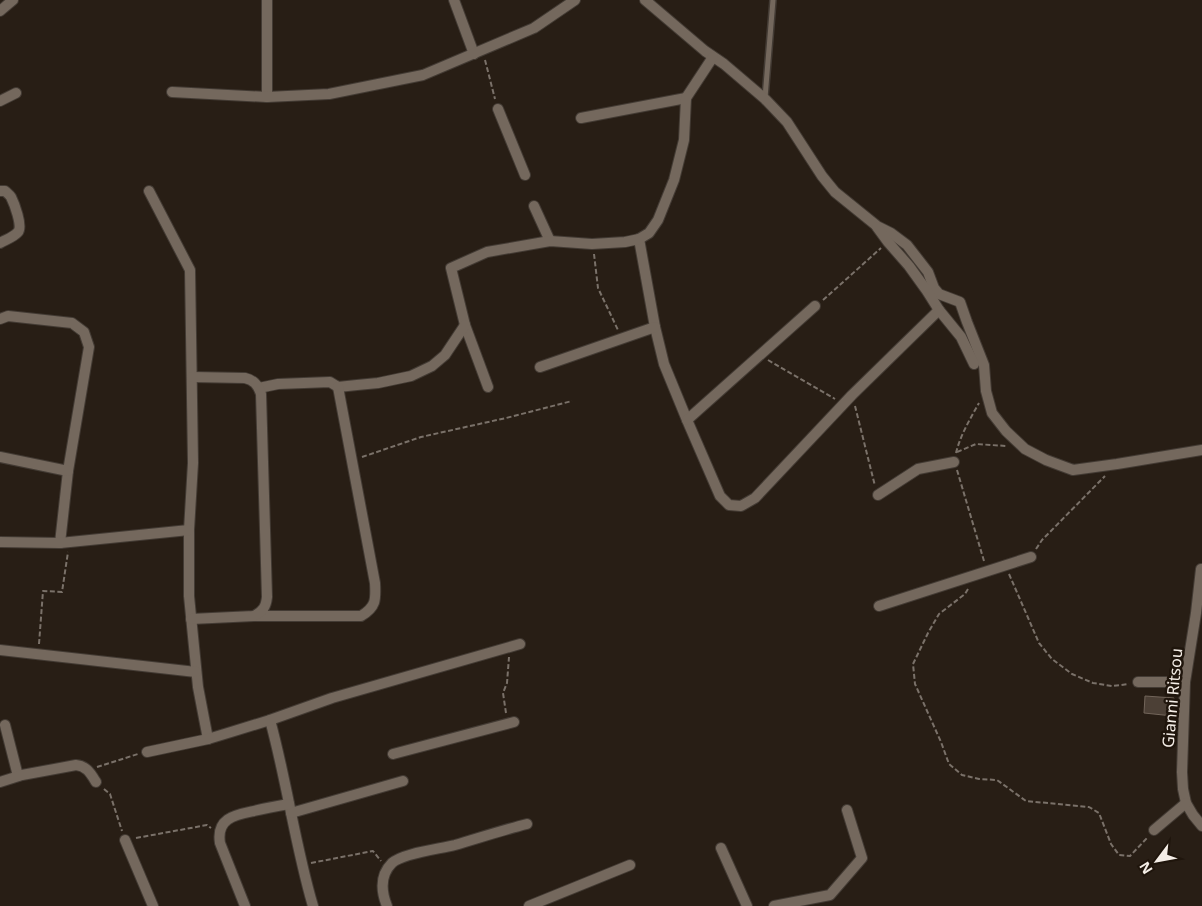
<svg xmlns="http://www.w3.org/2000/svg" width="1202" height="906" viewBox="0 0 1202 906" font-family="'Noto Sans',sans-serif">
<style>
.building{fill:#4c4036;stroke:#72655a}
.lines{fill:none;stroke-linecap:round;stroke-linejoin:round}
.service-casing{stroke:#433b34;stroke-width:8}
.minor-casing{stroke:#433b34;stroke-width:12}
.path{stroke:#7a7169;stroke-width:2;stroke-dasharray:5 2.5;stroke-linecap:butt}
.service{stroke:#74685d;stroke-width:5}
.minor{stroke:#74685d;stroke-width:10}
.labels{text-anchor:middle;stroke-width:5;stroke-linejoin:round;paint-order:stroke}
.street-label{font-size:16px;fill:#f5eee7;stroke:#1f150c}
</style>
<rect width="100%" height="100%" fill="#281e15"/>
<path class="building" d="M1145,696L1174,698L1173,716L1144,713Z"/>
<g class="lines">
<g class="service-casing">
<path id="service" d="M765,98L773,0"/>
</g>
<g class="minor-casing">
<g id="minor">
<path d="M267,0V97"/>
<path d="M454,0L474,54"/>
<path d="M645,0L705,51L724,64L765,99L787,122L822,176L835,192L877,226L891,233L907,245L928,272L934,288L939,294L960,302L967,322L984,365L986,391L992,413L1006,431L1025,449L1046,460L1073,470L1117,464L1202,450"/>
<path d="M0,11L13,0"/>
<path d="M172,92L267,97L329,94L423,75L534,28L575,0"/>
<path d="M0,101L16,93"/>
<path d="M498,109L525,175"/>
<path d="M581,118L686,98"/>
<path d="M0,191H5C7,193 9,194 11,197C14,203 23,226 18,232C14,237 5,240 0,243"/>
<path d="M149,191L190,270L193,463L189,530V596L198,687L208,739"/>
<path d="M534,206L550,241"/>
<path d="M877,227L888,242L909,266L927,291L939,310L961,337L974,364"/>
<path d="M639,239L655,327L664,364L687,420L720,496L729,505L741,506L755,498L852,395L939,310"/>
<path d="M0,319L8,316L72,323L84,332L89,347L68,471L60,543"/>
<path d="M540,367L655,327"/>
<path d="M488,387L465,325L451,268L487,252L550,241L592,244L625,242L639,239L649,233L658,220L674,180L684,140L686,98L713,57"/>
<path d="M259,388L278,384L330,382L338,387L357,385L378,383L411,376L432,366L445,355L465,325"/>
<path d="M687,420L815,306"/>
<path d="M0,457L68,471"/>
<path d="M878,495L918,469L954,462"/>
<path d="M0,542L60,543L189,530"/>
<path d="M1201,569L1196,613L1185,682L1182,772L1183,789L1186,803L1193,815L1202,826"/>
<path d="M879,606L1031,557"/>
<path d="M254,616H361C376,607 376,600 375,583L338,387"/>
<path d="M191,619L254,616C263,611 266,607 267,597L261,394C258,385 254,380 245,378L192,377"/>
<path d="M0,650L196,672"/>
<path d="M1138,682H1185"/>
<path d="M270,720C287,782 295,845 313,906"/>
<path d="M5,725L18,776"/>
<path d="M147,752L208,739L231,732L270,720L332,698L520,644"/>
<path d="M393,754L514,722"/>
<path d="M0,782L22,775L76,765C87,766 91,774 96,782"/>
<path d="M291,813L403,781"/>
<path d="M1154,830L1186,803"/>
<path d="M125,840L153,906"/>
<path d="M721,848L747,906"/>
<path d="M245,906L220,843C216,818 235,815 254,811C266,808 277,806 289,804"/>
<path d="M387,906C381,891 380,875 392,863C403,853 440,849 455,845C479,838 503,830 527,824"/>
<path d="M529,906L630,865"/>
<path d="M774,906L830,895L862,858L847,810"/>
</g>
</g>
<g class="path">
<path d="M485,60L495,99"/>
<path d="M594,254L598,288L618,330"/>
<path d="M823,300L881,248"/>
<path d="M768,360L835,399"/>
<path d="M855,406L875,486"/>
<path d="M957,452L976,444L1006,446"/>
<path d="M956,453C960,436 970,419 979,403"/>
<path d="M362,457L421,437L506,418L572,401"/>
<path d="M957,470L984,561"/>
<path d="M1036,549L1042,540L1105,476"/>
<path d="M1009,574L1039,643L1052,659L1072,674L1093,683L1112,686L1129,684"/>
<path d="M968,589L965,594L939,614L928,633L913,664L915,684L941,742L949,764L962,775L979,779L997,780L1026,801L1089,807L1099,813L1111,844L1119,855L1130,856L1147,838"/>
<path d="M39,644L43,591L62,592L68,552"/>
<path d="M506,713L503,693L507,683L509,657"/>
<path d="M97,767L138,754"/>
<path d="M104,789L110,794L122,831"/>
<path d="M136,838L207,825L211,828"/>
<path d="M311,863L373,851L381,861"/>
</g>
<use href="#service" class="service"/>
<use href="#minor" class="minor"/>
</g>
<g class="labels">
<g class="street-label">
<text transform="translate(1172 698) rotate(-85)" y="6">Gianni Ritsou</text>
</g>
</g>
<g transform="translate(1157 861) rotate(238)" stroke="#1f150c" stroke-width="4" paint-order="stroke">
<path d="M0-4L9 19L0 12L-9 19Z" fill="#f5eee7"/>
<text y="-8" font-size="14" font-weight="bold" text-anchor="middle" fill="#f5eee7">N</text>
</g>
</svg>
